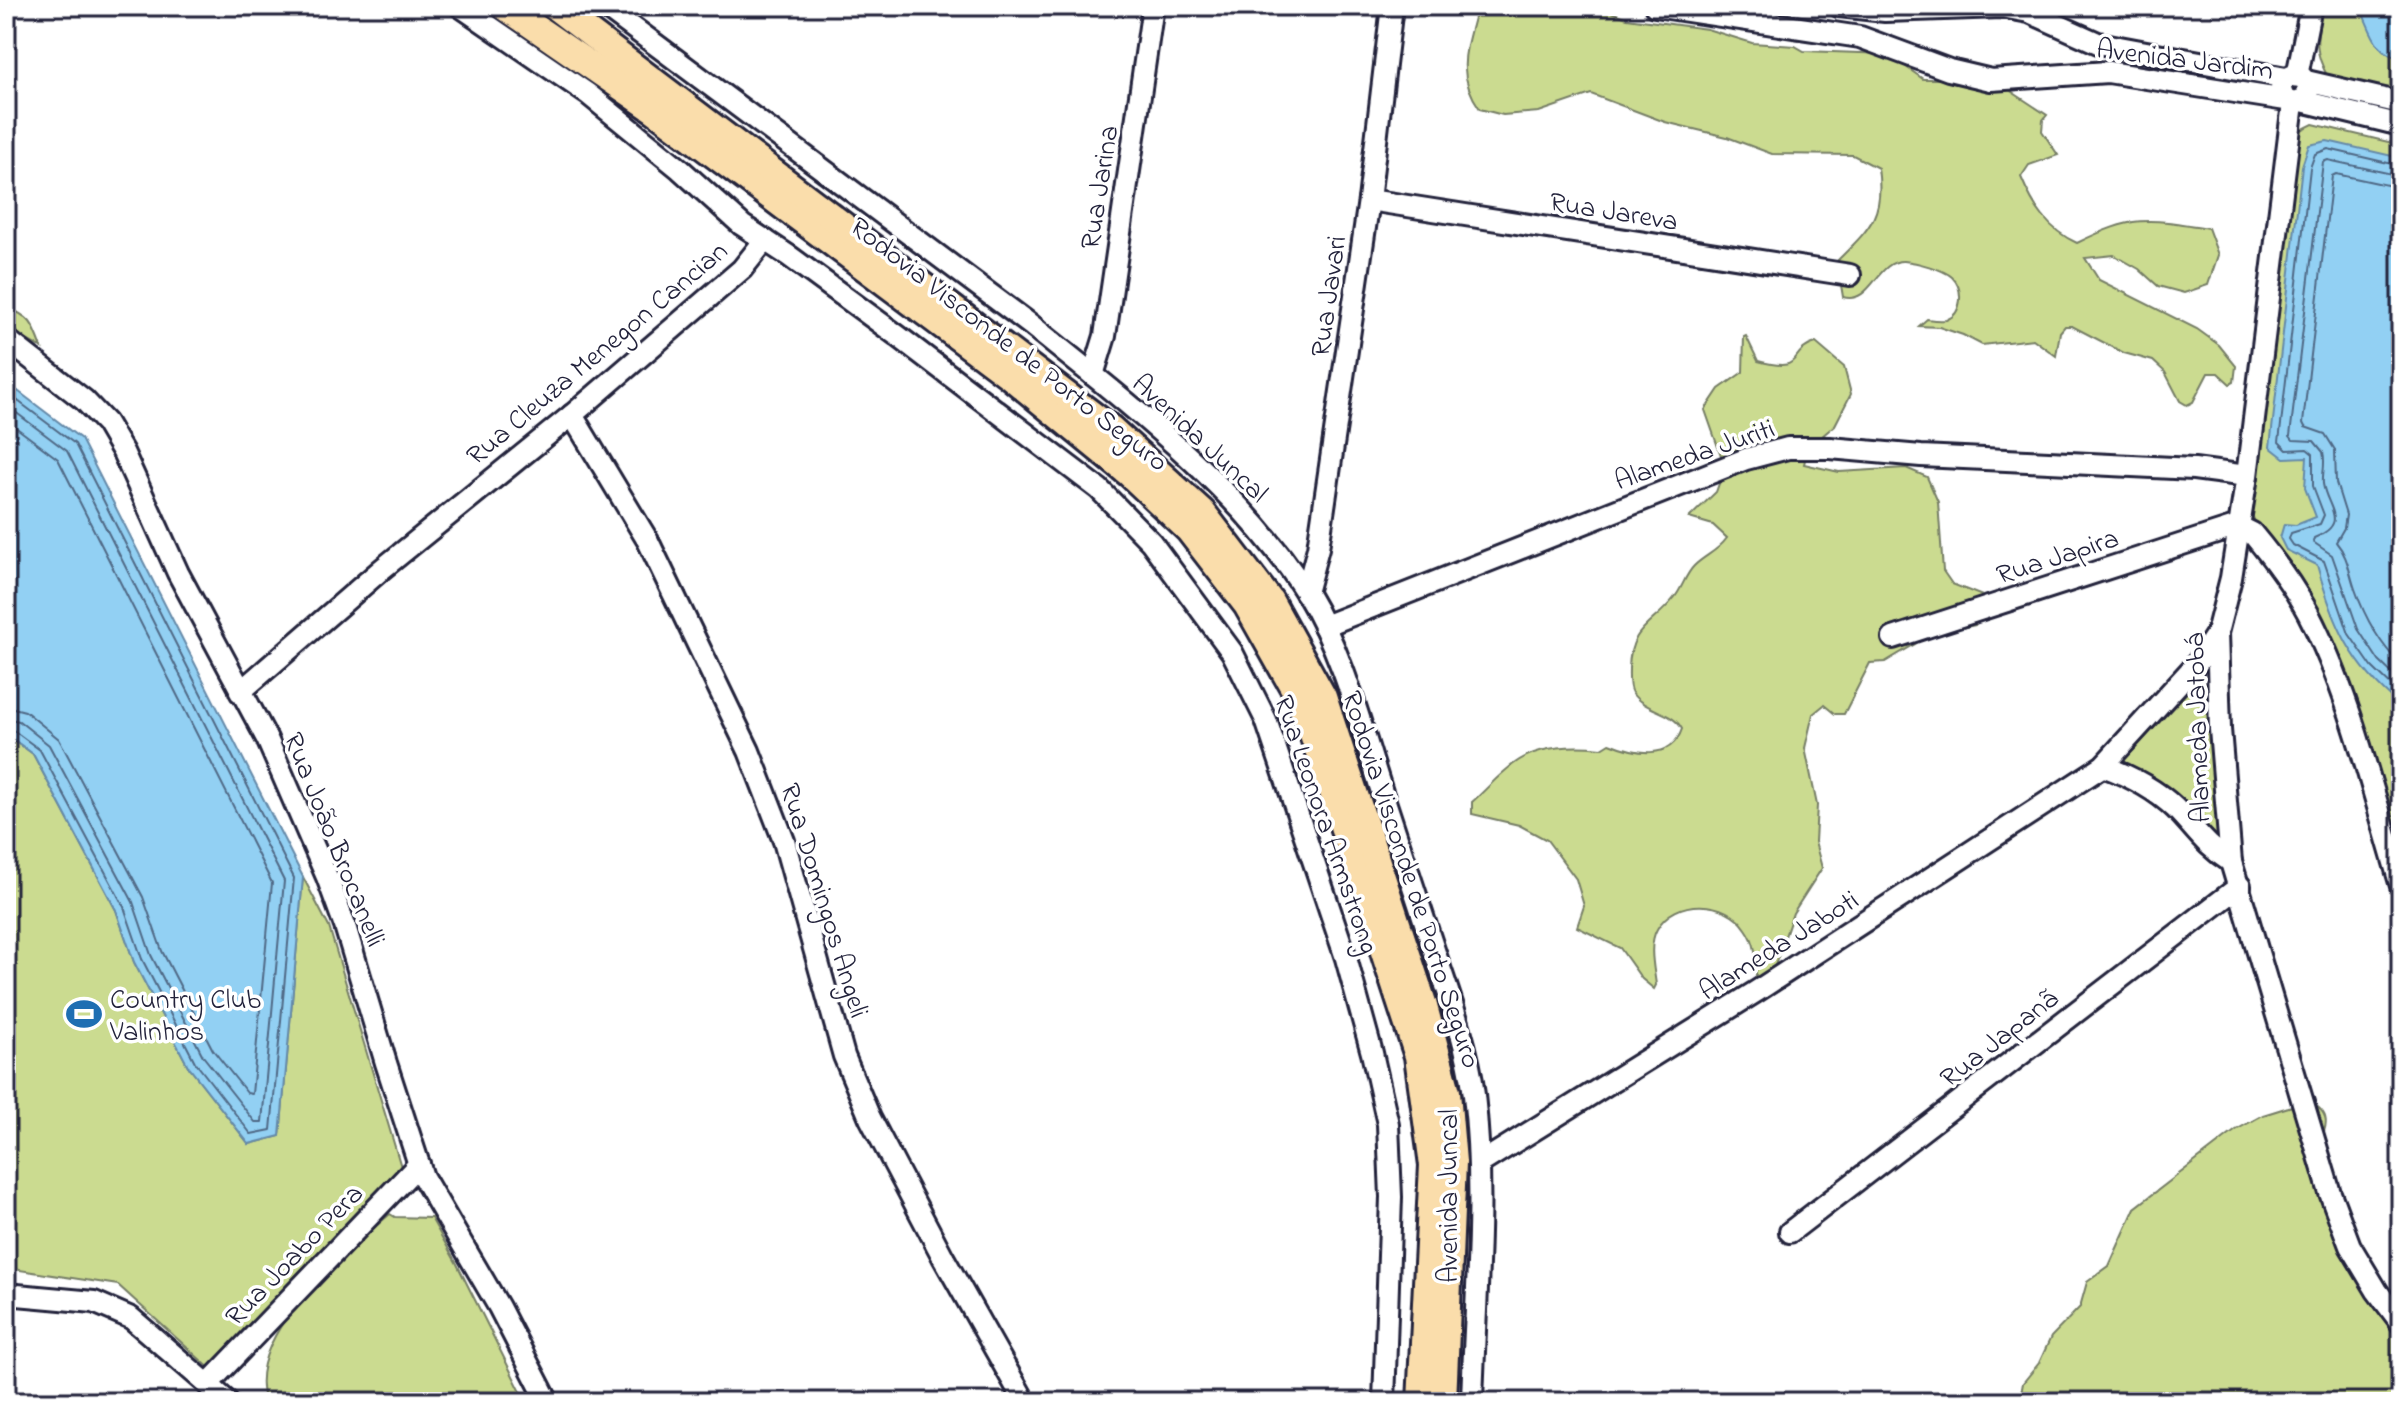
<svg xmlns="http://www.w3.org/2000/svg" width="2407" height="1408" viewBox="0 0 2407 1408" font-family="'Indie Flower',sans-serif">
<style>
.green{fill:#cbdb90;stroke:#767e66;stroke-width:2}
.water{fill:#92d0f3;stroke:#658aa9;stroke-width:2}
.lines{fill:none;stroke-linecap:round;stroke-linejoin:round}
.shore{stroke:#4f6885;stroke-width:2}
.minor-casing{stroke:#22223b;stroke-width:26}
.major-casing{stroke:#22223b;stroke-width:32}
.minor{stroke:#fff;stroke-width:20}
.major{stroke:#faddab;stroke-width:26}
.labels{text-anchor:middle;stroke-width:7;stroke-linejoin:round;paint-order:stroke}
.street-label{font-size:28px;fill:#22223b;stroke:#fff}
.poi-label{font-size:28px;fill:#22223b;stroke:#fff;text-anchor:start}
</style>
<rect width="100%" height="100%" fill="#fff"/>
<filter id="ink" filterUnits="userSpaceOnUse"><feTurbulence type="fractalNoise" baseFrequency=".0125" numOctaves="2"/><feDisplacementMap in="SourceGraphic" scale="16" xChannelSelector="R" yChannelSelector="G"/><feConvolveMatrix kernelMatrix="1 2 1 2 8 2 1 2 1" color-interpolation-filters="sRGB"/></filter>
<g filter="url(#ink)">
<g class="green">
<path d="M1477,6H1595L1627,18L1707,29L1752,43L1795,46L1804,51L1888,54L1923,79H1956L2003,86L2047,115L2043,120L2042,131L2058,155L2029,165L2021,177C2033,206 2048,230 2077,243C2134,215 2147,218 2208,228L2218,255L2208,285L2184,293L2158,286L2139,269L2114,255L2085,258L2099,280L2197,329L2219,345L2236,366L2234,382L2230,384L2218,373H2208L2193,402L2187,405L2180,401L2165,372L2153,361L2124,353L2072,326H2065L2060,332L2056,356L2033,339L1982,345L1963,335L1939,327L1919,326L1927,319C1933,320 1940,321 1946,320C1963,314 1964,289 1952,277C1943,269 1916,262 1904,261C1876,260 1872,305 1843,297L1837,261C1869,229 1885,217 1878,168L1853,155L1772,154L1727,137L1665,122L1591,94L1539,112L1503,115L1480,109C1454,72 1467,47 1477,6Z"/>
<path d="M2323,6H2401V95L2328,77C2312,49 2317,36 2323,6Z"/>
<path d="M2313,124L2401,145V874L2343,674L2258,529L2249,508L2295,140L2301,130Z"/>
<path d="M6,307C31,317 33,323 42,348C23,339 6,331 6,307Z"/>
<path d="M1746,336L1758,361C1807,374 1785,352 1816,343L1844,367L1851,394L1835,425L1808,448L1804,464L1839,472L1906,468L1927,477L1938,502L1943,571L1952,584L1985,597L1988,604L1975,625L1932,634L1885,662L1870,663L1844,714H1835L1824,705L1813,714L1805,748L1817,805L1815,842L1822,868L1793,913L1771,977L1763,981L1756,977C1756,959 1757,944 1746,929C1727,899 1674,897 1657,929C1648,945 1654,968 1656,985L1654,989L1642,979L1620,948L1577,927L1584,906L1576,879L1547,840L1519,825L1472,814V802C1486,790 1499,774 1515,763C1538,746 1574,745 1602,748L1610,743C1634,753 1671,762 1682,729C1673,711 1644,711 1632,693C1628,687 1629,676 1629,668C1630,627 1652,626 1674,598C1682,589 1685,575 1694,566C1705,555 1717,552 1727,538L1713,525L1689,518L1716,492L1725,467L1705,410L1719,389L1743,372L1744,337Z"/>
<path d="M2204,682L2211,686L2224,828L2217,835L2210,837L2124,765L2125,759L2194,685Z"/>
<path d="M6,734L33,754L116,910L134,962L188,1066L249,1144L280,1136L303,877L329,927L401,1167L214,1372L118,1285L6,1268Z"/>
<path d="M2308,1101C2336,1115 2325,1129 2315,1153L2349,1235L2401,1305V1402H2023L2021,1394L2023,1383L2039,1363L2051,1337L2080,1307L2087,1282L2109,1266L2135,1208L2236,1130L2263,1115Z"/>
<path d="M390,1214L395,1217L431,1218L457,1264L526,1402H265C242,1335 345,1253 390,1214Z"/>
</g>
<g class="water">
<path d="M2359,6H2401V58C2373,54 2371,27 2359,6Z"/>
<path d="M2327,141L2401,158V706C2351,665 2334,626 2317,565L2286,550L2280,538L2284,524L2296,525L2316,517L2305,488L2307,457L2284,458L2270,447L2302,166L2309,145Z"/>
<path d="M6,382L81,439L303,877L280,1136L249,1144L188,1066L134,962L116,910L33,754L6,734Z"/>
</g>
<g class="lines">
<g class="shore">
<path d="M2401,166L2328,149L2315,154L2310,168L2279,442L2287,450L2307,449L2313,454V486L2324,515L2320,524L2291,533L2289,539L2293,545L2324,561L2349,634L2372,667L2401,695"/>
<path d="M2401,176L2328,160L2323,162L2290,436L2293,440L2314,441L2323,452C2326,463 2322,473 2323,484C2327,508 2350,523 2314,538L2313,542L2332,555L2358,629L2379,661L2401,682"/>
<path d="M2401,188L2336,174L2332,176L2303,423L2305,427L2325,434L2335,450L2336,483L2346,515L2344,528L2336,542C2348,556 2349,572 2355,589C2365,618 2379,643 2401,665"/>
<path d="M6,392L75,444L294,878L271,1130L251,1134L195,1062L142,959L124,907L40,750L13,730L6,728"/>
<path d="M6,405L67,451L284,881L262,1122H255L203,1056L151,955L133,902L49,745L19,721L6,718"/>
<path d="M6,420L58,459L272,883L252,1094L247,1093L213,1050L162,951L143,897L59,739L25,711L6,706"/>
</g>
<g class="minor-casing">
<g id="minor">
<path d="M460,6L588,94L680,169L742,225L789,256L898,336L1099,489L1151,542L1232,652L1266,720L1346,958L1372,1053L1388,1124L1391,1197L1384,1402"/>
<path d="M604,6L1031,325C1125,401 1242,490 1307,594C1344,655 1361,728 1383,795C1401,849 1419,904 1437,959C1452,1003 1468,1048 1474,1095C1486,1196 1475,1300 1472,1402"/>
<path d="M1655,6L1860,37L1949,70L1991,80L2108,72L2286,100L2293,103L2302,101C2310,93 2310,85 2302,77L2291,76C2280,81 2278,90 2286,100"/>
<path d="M1839,6L1885,11L2002,7L2029,12L2098,43L2286,78"/>
<path d="M2297,76L2311,6"/>
<path d="M2306,81L2401,103"/>
<path d="M2302,101L2401,125"/>
<path d="M2293,103L2247,476L2231,578L2217,633L2220,729L2231,862L2330,1193L2350,1246L2377,1291L2401,1323"/>
<path d="M1369,200L1850,275"/>
<path d="M6,339L84,400L106,423L123,452L178,573L267,739L327,877L345,926L386,1063L423,1177L499,1307L548,1402"/>
<path d="M1093,375L1105,336L1153,6"/>
<path d="M572,415L648,541L749,751L784,841L844,1056L870,1118L943,1257L1025,1402"/>
<path d="M1306,593L1318,548L1369,200L1392,6"/>
<path d="M1324,626L1746,459L1788,448H1830L1921,456L2194,469L2247,476"/>
<path d="M1893,638L2238,526L2252,533C2272,557 2293,585 2308,613C2352,698 2373,795 2401,886"/>
<path d="M240,692L382,569L572,415L742,269L765,240"/>
<path d="M2103,766C2130,776 2154,788 2175,808C2196,829 2204,845 2231,862"/>
<path d="M1479,1164L1757,991L2103,766L2199,661L2217,633"/>
<path d="M1790,1232L2240,886"/>
<path d="M6,1294L94,1302L131,1318L228,1402"/>
<path d="M209,1383L419,1164"/>
</g>
</g>
<g class="major-casing">
<g id="major">
<path d="M504,6L655,110L1009,375L1130,474L1189,530L1247,605L1299,697L1313,734L1418,1056L1433,1165L1421,1402"/>
<path d="M554,6L1111,429L1202,512L1270,601L1323,697L1423,1003L1447,1092L1453,1162L1443,1402"/>
</g>
</g>
<use href="#minor" class="minor"/>
<use href="#major" class="major"/>
</g>
</g>
<defs>
<g id="stadium-bare" transform="scale(2.76)"><path d="M0-5a6.5 5 0 1 0 0 10a6.5 5 0 1 0 0-10ZM-3.5-1.8h7v3.6h-7Z" fill="#1f6fb2" stroke="#fff" stroke-width="2.5" paint-order="stroke"/></g>
</defs>
<g fill-rule="evenodd">
<use href="#stadium-bare" x="84" y="1014"/>
</g>
<g class="labels">
<g class="street-label">
<text transform="translate(2185 58) rotate(7)" y="10">Avenida Jardim</text>
<text transform="translate(1098 187) rotate(-81)" y="10">Rua Jarina</text>
<text transform="translate(1614 210) rotate(9)" y="10">Rua Jareva</text>
<text transform="translate(1327 296) rotate(-82)" y="10">Rua Javari</text>
<text transform="translate(1010 343) rotate(38)" y="10">Rodovia Visconde de Porto Seguro</text>
<text transform="translate(596 352) rotate(-40)" y="10">Rua Cleuza Menegon Cancian</text>
<text transform="translate(1201 437) rotate(43)" y="10">Avenida Juncal</text>
<text transform="translate(1694 453) rotate(-19)" y="10">Alameda Juriti</text>
<text transform="translate(2057 555) rotate(-18)" y="10">Rua Japira</text>
<text transform="translate(2196 728) rotate(-92)" y="10">Alameda Jatobá</text>
<text transform="translate(1328 824) rotate(71)" y="10">Rua Leonora Armstrong</text>
<text transform="translate(336 839) rotate(68)" y="10">Rua João Brocanelli</text>
<text transform="translate(1413 879) rotate(72)" y="10">Rodovia Visconde de Porto Seguro</text>
<text transform="translate(826 900) rotate(73)" y="10">Rua Domingos Angeli</text>
<text transform="translate(1778 944) rotate(-32)" y="10">Alameda Jaboti</text>
<text transform="translate(1998 1037) rotate(-38)" y="10">Rua Japanã</text>
<text transform="translate(1447 1196) rotate(-90)" y="10">Avenida Juncal</text>
<text transform="translate(293 1254) rotate(-46)" y="10">Rua Joabo Pera</text>
</g>
<g class="poi-label">
<text x="110" y="1008">Country Club<tspan x="110" dy="32">Valinhos</tspan></text>
</g>
</g>
<rect width="2407" height="1408" fill="none" stroke="#fff" stroke-width="32"/>
<rect x="16" y="16" width="2375" height="1376" fill="none" stroke="#22223b" stroke-width="3" filter="url(#ink)"/>
</svg>
